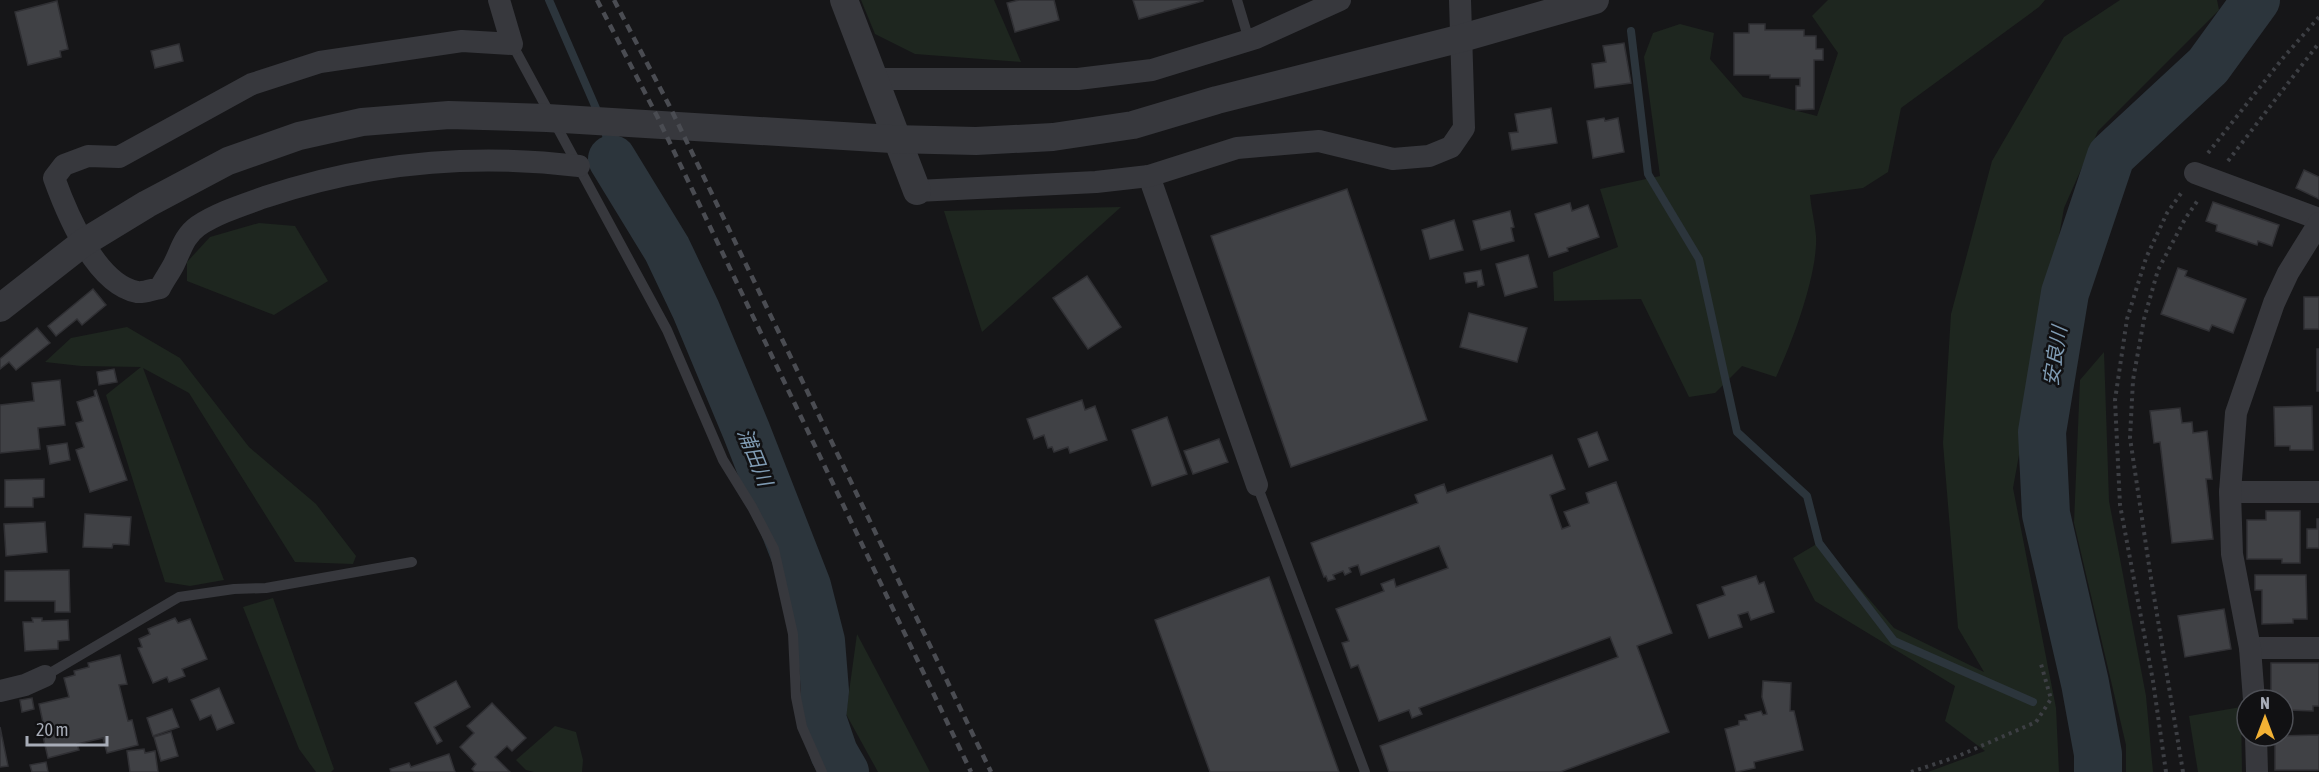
<svg xmlns="http://www.w3.org/2000/svg" width="2319" height="772" viewBox="0 0 2319 772" font-family="'Asap Condensed','Noto Sans JP',sans-serif">
<style>
.green{fill:#1e261f}
.lines{fill:none;stroke-linecap:round;stroke-linejoin:round}
.stream{stroke:#2c353c;stroke-width:8}
.river{stroke:#2c353c;stroke-width:48}
.building{fill:#404145;stroke:#303034;stroke-width:1.5}
.path{stroke:#3d3f44;stroke-width:4;stroke-dasharray:3 4.5;stroke-linecap:butt}
.service{stroke:#37383d;stroke-width:10}
.minor{stroke:#37383d;stroke-width:22}
.tertiary{stroke:#37383d;stroke-width:28}
.rail{stroke:#4a4c52;stroke-width:4.5;stroke-dasharray:8 6;stroke-linecap:butt}
.labels{text-anchor:middle;stroke-width:5;stroke-linejoin:round;paint-order:stroke}
.water-label{font-size:20px;font-style:italic;fill:#7f9bb3;stroke:#111113}
</style>
<rect width="100%" height="100%" fill="#161618"/>
<g class="green">
<path d="M861,0H994L1021,62L915,54L875,34Z"/>
<path d="M1828,0H2045L2039,7L1901,108L1888,172L1863,188L1810,195C1811,209 1815,222 1816,236C1818,274 1792,343 1776,377L1742,366L1715,393L1689,397L1641,299L1554,301L1553,272L1618,247L1600,189L1660,176L1644,57L1653,33L1680,24L1714,33L1710,59L1743,97L1817,116L1838,53L1812,16Z"/>
<path d="M2120,0H2217L2219,10L2098,131L2064,208L2013,488L2056,708L2059,772H1928L1985,751L1945,721L1955,686L1815,601L1793,558L1820,542L1894,628L1984,672L1958,628L1943,443L1951,314L1992,161L2064,37Z"/>
<path d="M1121,207L982,332L944,211Z"/>
<path d="M259,223L295,226L328,281L274,315L187,281V262L210,237Z"/>
<path d="M127,327L180,358L249,447L316,504L356,556L353,564L295,562L189,393L143,368L224,580L190,586L165,582L106,395L141,367L81,366L45,362L71,338Z"/>
<path d="M2104,352L2109,501L2146,696L2153,772H2126V745L2074,523L2080,380Z"/>
<path d="M273,598L334,769L331,772H316L299,749L243,607Z"/>
<path d="M857,634L930,772H878L846,714Z"/>
<path d="M2241,707L2242,772H2198L2189,716Z"/>
<path d="M555,726L576,732L583,760L582,772H534L526,770L516,760Z"/>
</g>
<g class="lines">
<g class="stream">
<path d="M549,0L599,115"/>
<path d="M1631,31L1648,174L1699,259L1737,432L1807,496L1819,543L1894,641L2033,702"/>
<path d="M604,127L612,159"/>
</g>
<g class="river">
<path d="M612,159L667,249L696,310L746,430L807,586L821,641L825,691L822,718L834,753L845,772"/>
<path d="M2098,772V754L2085,683L2046,514L2042,432L2065,293L2111,156L2208,66L2256,0"/>
</g>
</g>
<g class="building">
<path d="M1019,0H1054L1059,20L1015,32L1007,3Z"/>
<path d="M1133,0H1203V1L1139,19Z"/>
<path d="M57,1L68,49L60,51L61,57L28,65L15,12Z"/>
<path d="M1749,24H1765V30H1804V36H1816V49H1823V60H1814V109L1796,110V86H1800V78H1770V75H1734V33H1749Z"/>
<path d="M1624,43L1631,83L1595,88L1592,64L1606,62L1603,46Z"/>
<path d="M179,44L183,61L155,68L151,51Z"/>
<path d="M1551,108L1557,143L1512,150L1509,133L1518,132L1515,114Z"/>
<path d="M1604,118L1605,121L1618,118L1624,152L1593,158L1587,121Z"/>
<path d="M2304,170L2319,177V199L2296,188Z"/>
<path d="M1347,189L1427,420L1291,467L1211,236Z"/>
<path d="M2213,202L2279,225L2272,246L2258,241L2257,245L2216,231L2217,225L2206,221Z"/>
<path d="M1570,203L1572,211L1588,205L1599,237L1567,248L1568,251L1549,257L1535,214Z"/>
<path d="M1510,211L1514,227L1511,228L1514,241L1481,250L1473,221Z"/>
<path d="M1454,220L1463,250L1430,259L1422,230Z"/>
<path d="M1528,255L1537,287L1505,296L1496,264Z"/>
<path d="M2178,268L2187,271L2185,276L2246,299L2233,333L2212,325L2209,331L2161,314Z"/>
<path d="M1481,270L1484,285L1478,287L1477,281L1466,283L1464,273Z"/>
<path d="M1087,276L1121,327L1088,349L1053,298Z"/>
<path d="M93,289L106,305L82,325L77,319L56,336L48,326Z"/>
<rect x="2304" y="297" width="15" height="32"/>
<path d="M1469,313L1527,328L1517,362L1460,347Z"/>
<path d="M37,328L50,343L16,370L9,362L0,369V359Z"/>
<rect x="2317" y="349" width="2" height="42"/>
<path d="M114,369L117,382L99,385L97,372Z"/>
<path d="M60,380L65,425L38,428L40,449L0,453V405L34,401L32,383Z"/>
<path d="M96,390L127,480L90,492L76,450L84,447L76,423L83,421L77,402L95,396L94,391Z"/>
<path d="M1082,400L1085,410L1095,406L1107,440L1070,453L1068,447L1054,452L1052,447L1048,448L1044,435L1034,439L1027,419Z"/>
<path d="M2312,406L2313,450H2290V446H2275L2274,407Z"/>
<path d="M2180,408L2182,423L2192,422L2193,433L2207,431L2212,479H2206L2213,539L2172,543L2160,442L2154,443L2150,411Z"/>
<path d="M1167,417L1187,474L1152,486L1132,430Z"/>
<path d="M1597,432L1608,460L1589,467L1578,439Z"/>
<path d="M1219,439L1228,462L1193,474L1184,451Z"/>
<path d="M67,443L70,460L50,464L47,446Z"/>
<path d="M1552,455L1565,489L1550,495L1562,529L1570,526L1564,512L1589,503L1586,493L1616,482L1672,633L1637,646L1669,732L1560,772H1389L1380,746L1618,657L1610,637L1419,708L1422,714L1412,718L1409,710L1379,721L1358,665L1351,668L1342,643L1349,641L1336,609L1384,591L1381,584L1394,579L1396,587L1448,568L1439,546L1361,575L1358,565L1349,568L1351,572L1345,575L1343,571L1333,575L1335,579L1328,581L1326,576L1324,577L1311,543L1418,503L1415,495L1444,484L1447,493Z"/>
<path d="M44,479V497L33,498V507H5V480Z"/>
<path d="M2266,511H2300V563H2282V559H2247V520H2266Z"/>
<path d="M85,514L131,517L129,545L113,544L112,548L83,547Z"/>
<path d="M2317,519H2319V548H2307V529H2317Z"/>
<path d="M45,522L47,552L6,556L4,524Z"/>
<path d="M69,570L70,612H55V601H5V571Z"/>
<path d="M2255,575H2306L2307,619H2293V623L2262,624V590H2255Z"/>
<path d="M1756,576L1759,584L1764,582L1774,612L1751,620L1748,612L1738,615L1742,627L1709,638L1697,605L1725,595L1722,587Z"/>
<path d="M1269,577L1339,772H1210L1155,620Z"/>
<path d="M2224,609L2231,649L2185,657L2178,616Z"/>
<path d="M32,618H42V621L68,620L69,640L58,641V649L25,651L23,622H33Z"/>
<path d="M175,618L178,623L190,619L207,659L182,669L185,676L169,682L167,677L153,683L138,648L142,647L139,639L150,634L148,629Z"/>
<path d="M120,655L127,684L119,685L128,721L132,720L138,745L107,753L103,738L77,744L79,750L48,758L41,728L44,727L39,704L69,697L64,678L75,675L74,671L89,667L88,663Z"/>
<path d="M2271,663H2319V706H2313V711L2289,710V703H2283V700H2271Z"/>
<path d="M456,681L470,707L434,727L442,741L437,744L415,703Z"/>
<path d="M1763,681L1791,683L1790,711H1794L1803,750L1754,762L1755,768L1736,772L1725,729L1739,725V721L1747,720L1745,715L1761,711L1763,715L1767,714L1762,697Z"/>
<path d="M219,688L234,723L217,730L211,715L200,720L191,700Z"/>
<path d="M32,698L34,709L22,712L20,700Z"/>
<path d="M492,703L526,738L512,751L507,746L495,757L510,772H475L472,769L476,764L460,747L474,733L467,726Z"/>
<path d="M172,709L179,727L153,736L147,718Z"/>
<path d="M0,727L8,766L0,767Z"/>
<path d="M171,732L178,756L161,761L154,737Z"/>
<path d="M2319,735V770H2275V736Z"/>
<path d="M144,749L145,753L155,751L158,772H130L127,751Z"/>
<path d="M449,754L455,772H391L390,769L409,763L411,767Z"/>
<path d="M46,762L48,772H32L30,765Z"/>
</g>
<g class="lines">
<g class="path">
<path d="M2208,153L2283,58L2319,17"/>
<path d="M2228,161L2319,43"/>
<path d="M1911,772L1956,757L2036,722L2051,699L2041,664"/>
<path d="M2166,772L2153,681L2120,505L2115,400L2127,319L2146,258L2167,213L2182,192"/>
<path d="M2183,772L2150,572L2130,438L2133,380L2144,319L2158,270L2185,219L2198,200"/>
</g>
<g class="service">
<path d="M1237,0L1249,40"/>
<path d="M512,44L667,330L723,460L752,507L774,549L793,634L796,697L802,727L822,772"/>
<path d="M1257,485L1365,772"/>
<path d="M45,676L179,597L234,589L266,588L412,562"/>
</g>
<g class="minor">
<path d="M499,0L512,44L462,41L320,62L252,84L119,157L88,156L64,165L54,178C67,214 96,284 137,292C144,293 153,289 160,288C164,280 170,272 174,264C181,250 184,236 198,226C217,213 243,205 265,197C366,163 473,153 579,166"/>
<path d="M874,79H1078L1152,70L1256,38L1340,0"/>
<path d="M2195,173L2319,219"/>
<path d="M1149,176L1257,485"/>
<path d="M917,191L1096,182L1149,176L1237,148L1319,141L1393,159L1429,156L1451,147L1464,128L1460,0"/>
<path d="M2230,492H2319"/>
<path d="M2250,648H2319"/>
<path d="M0,691L25,685L45,676"/>
<path d="M2254,700L2250,648L2232,554L2230,492L2236,413L2274,303L2288,273L2319,223"/>
<path d="M2256,736L2257,772"/>
</g>
<g class="tertiary">
<path d="M844,0L917,191"/>
<path d="M0,308L83,243L147,204L228,161L299,136L362,122L449,115L547,118L892,139L976,141L1053,137L1133,125L1217,100L1462,38L1595,0"/>
</g>
<g class="rail">
<path d="M597,0L657,116L971,772"/>
<path d="M614,0L670,107L991,772"/>
</g>
</g>
<g class="labels">
<g class="water-label">
<text transform="translate(2055 356) rotate(-81)" y="7">安良川</text>
<text transform="translate(755 457) rotate(68)" y="7">浦田川</text>
</g>
</g>
<g transform="translate(2265 718)"><circle r="28" fill="#111113" stroke="#4d4f55" stroke-width="1.5"/>
<path d="M0-4.5L10 22L0 15L-10 22Z" fill="#f2b134"/>
<text y="-9" font-size="16" font-weight="bold" text-anchor="middle" fill="#a8adb8">N</text>
</g>
<path d="M27 736v9h80v-9" fill="none" stroke="#a8adb8" stroke-width="3"/>
<text x="36" y="736" font-size="18" fill="#a8adb8" stroke="#111113" stroke-width="4.5" paint-order="stroke">20 m</text>
</svg>
